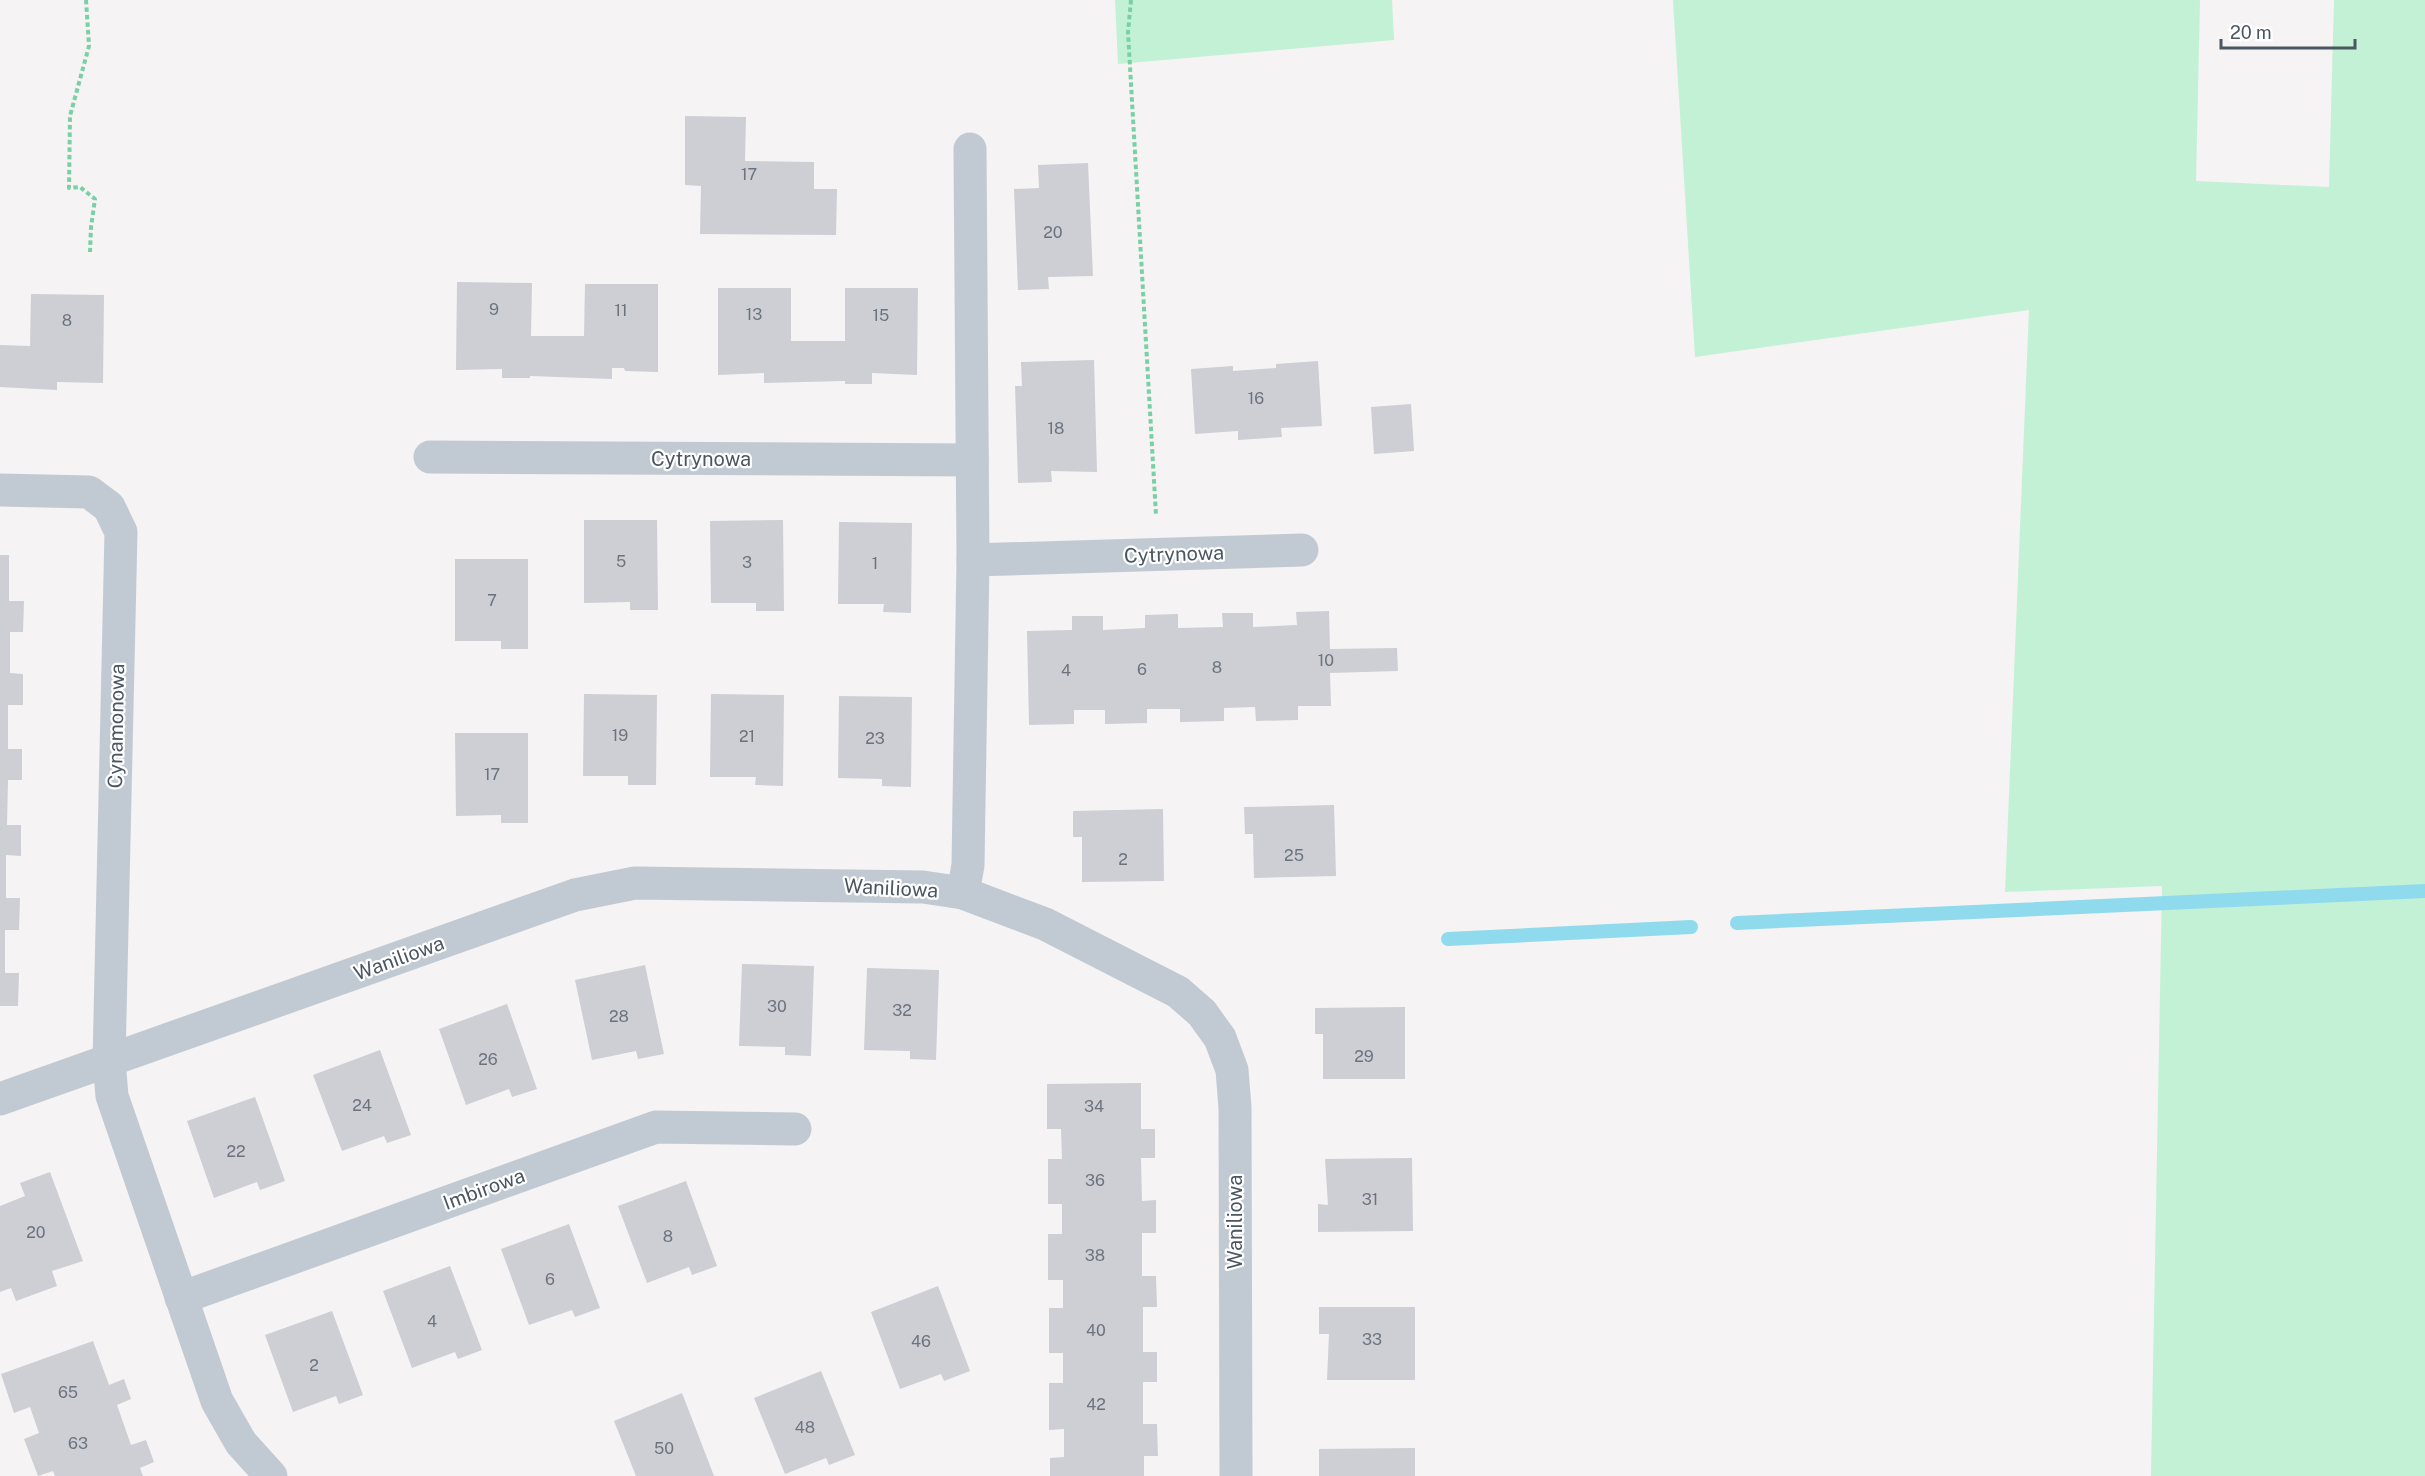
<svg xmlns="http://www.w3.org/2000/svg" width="2425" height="1476" viewBox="0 0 2425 1476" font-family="'Public Sans',sans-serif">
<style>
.green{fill:#c3f1d5}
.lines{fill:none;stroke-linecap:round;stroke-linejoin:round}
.stream{stroke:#90daee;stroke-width:14}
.building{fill:#cdcfd5}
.path{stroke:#7ad0a6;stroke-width:4;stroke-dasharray:4.5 3;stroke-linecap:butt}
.minor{stroke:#c1cad2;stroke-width:33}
.labels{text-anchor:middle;stroke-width:4.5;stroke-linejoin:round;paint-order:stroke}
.number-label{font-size:16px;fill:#6b747e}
.street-label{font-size:20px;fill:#4a5661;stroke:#fff}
</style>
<rect width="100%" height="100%" fill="#f5f3f3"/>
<g class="green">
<path d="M1115,0H1392L1394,40L1118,64Z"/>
<path d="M1673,0H2200L2196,181L2329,187L2334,0H2425V1476H2151L2162,886L2005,892L2029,310L1695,357Z"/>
</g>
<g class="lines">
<g class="stream">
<path d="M1737,923L2425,891"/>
<path d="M1448,939L1691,927"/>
</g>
</g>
<g class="building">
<path d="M685,116L746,117L745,161L814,162V189H837L836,235L700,234L701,186L685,185Z"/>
<path d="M1088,163L1093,276L1048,277L1049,289L1018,290L1014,189L1039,188L1038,165Z"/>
<path d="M457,282L532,283L531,336H584L585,284H658V372L625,371L624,368H612V379L530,376V378H502V369L456,370Z"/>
<path d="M718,288H791V341H845V288H918L917,375L872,373V384H845V381L764,383V373L718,375Z"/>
<path d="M31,294L104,295L103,383L57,382V390L0,387V345L30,346Z"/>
<path d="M1094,360L1097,472L1051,471L1052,482L1018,483L1015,386H1022L1021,362Z"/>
<path d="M1318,361L1322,426L1281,428L1282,437L1238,440V431L1195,434L1191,369L1233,366V371L1276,368V364Z"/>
<path d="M1411,404L1414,451L1374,454L1371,407Z"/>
<path d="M584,520H657L658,610H630V602L584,603Z"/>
<path d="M783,520L784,611H756V603H711L710,521Z"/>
<path d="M839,522L912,523L911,613L883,612L884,604H838Z"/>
<path d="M0,555H9V601H24L23,632H10V673L23,674V705H8V749H22V780H8L7,825H21V856L6,855V898H20L19,930H5V973H19L18,1006H0Z"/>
<path d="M455,559H528V649H501V641H455Z"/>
<path d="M1329,611L1330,649L1397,648L1398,671L1330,673L1331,706H1298V720L1256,721L1255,707L1224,708V721L1180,722V709H1147V723L1105,724V710H1074V724L1029,725L1027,631L1072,630V616H1103V630L1145,628V615L1178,614V628L1223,627L1222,613H1253V627L1297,625L1296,612Z"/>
<path d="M584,694L657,695L656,785H628V776H583Z"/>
<path d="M711,694L784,695L783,786L755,785L756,777H710Z"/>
<path d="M839,696L912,697L911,787L882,786V779L838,778Z"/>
<path d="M455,733H528V823H501V815L456,816Z"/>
<path d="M1334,805L1336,876L1254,878L1253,834H1245L1244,807Z"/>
<path d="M1163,809L1164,881L1082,882V837H1073V811Z"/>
<path d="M742,964L814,966L811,1056L785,1055V1047L739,1046Z"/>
<path d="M645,965L664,1054L638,1059L636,1051L592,1060L575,980Z"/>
<path d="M867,968L939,970L936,1060L910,1059V1051L864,1050Z"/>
<path d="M507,1004L537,1089L512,1097L509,1089L466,1105L439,1029Z"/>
<path d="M1405,1007V1079H1323V1034H1315V1008Z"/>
<path d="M380,1050L411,1135L387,1143L384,1136L342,1151L313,1075Z"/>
<path d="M1141,1083V1129H1155V1158H1141L1142,1201L1156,1200V1233H1142V1276H1156L1157,1307H1143V1352H1157V1382H1143V1424H1157L1158,1456H1144V1476H1050V1458L1064,1457V1429L1049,1430V1383H1063V1353H1049V1308H1063V1280H1048V1234H1062V1204H1048V1159H1062L1061,1129H1047V1084Z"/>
<path d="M255,1097L285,1181L260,1190L257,1182L214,1198L187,1121Z"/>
<path d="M1412,1158L1413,1231L1318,1232V1204L1328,1205L1325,1159Z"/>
<path d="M50,1172L83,1261L52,1271L57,1286L16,1301L11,1288L0,1292V1206L25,1196L20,1183Z"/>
<path d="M686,1181L717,1266L692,1275L689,1267L647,1283L618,1206Z"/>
<path d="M569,1224L600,1308L575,1317L572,1310L529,1325L501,1249Z"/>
<path d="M450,1266L482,1350L458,1359L455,1352L412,1368L383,1291Z"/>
<path d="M938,1286L970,1371L944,1381L941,1374L900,1389L871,1312Z"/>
<path d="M1319,1307H1415V1380H1327L1329,1334H1319Z"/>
<path d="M332,1311L363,1395L339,1404L336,1396L293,1412L265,1335Z"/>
<path d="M93,1341L109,1385L124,1379L131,1399L117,1405L131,1445L146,1440L154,1462L140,1468L143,1476H55L53,1471L38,1476L24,1439L39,1433L30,1407L14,1413L1,1374Z"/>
<path d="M821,1371L855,1455L829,1465L826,1458L785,1474L754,1398Z"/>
<path d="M682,1393L714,1476H636L614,1421Z"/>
<path d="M1415,1448V1476H1319V1449Z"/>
</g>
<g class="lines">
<g class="path">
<path d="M86,0L89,46L70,116L69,188L80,187L95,199L91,227L90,252"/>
<path d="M1131,0L1128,32L1156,515"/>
</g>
<g class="minor">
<path d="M430,457L972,460"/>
<path d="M0,490L89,492L109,507L121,532L109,1061L112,1096L217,1401L241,1443L271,1476"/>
<path d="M973,560L1302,550"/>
<path d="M963,893L968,865L973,560L970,149"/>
<path d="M0,1099L575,895L635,883L923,887L963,893L1045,924L1178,992L1202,1013L1220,1038L1232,1070L1235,1108L1236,1476"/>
<path d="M181,1298L656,1127L795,1129"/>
</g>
</g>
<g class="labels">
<g class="number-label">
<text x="749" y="180">17</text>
<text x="1053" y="238">20</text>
<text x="494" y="315">9</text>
<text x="621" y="316">11</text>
<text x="754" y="320">13</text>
<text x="881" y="321">15</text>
<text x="67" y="326">8</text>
<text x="1256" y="404">16</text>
<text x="1056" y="434">18</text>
<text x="621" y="567">5</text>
<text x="747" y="568">3</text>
<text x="875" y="569">1</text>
<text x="492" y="606">7</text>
<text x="1326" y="666">10</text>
<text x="1217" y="673">8</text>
<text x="1142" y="675">6</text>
<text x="1066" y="676">4</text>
<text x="620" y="741">19</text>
<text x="747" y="742">21</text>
<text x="875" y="744">23</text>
<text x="492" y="780">17</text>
<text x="1294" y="861">25</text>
<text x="1123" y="865">2</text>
<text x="777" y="1012">30</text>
<text x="902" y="1016">32</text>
<text x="619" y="1022">28</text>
<text x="1364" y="1062">29</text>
<text x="488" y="1065">26</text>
<text x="362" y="1111">24</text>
<text x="1094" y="1112">34</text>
<text x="236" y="1157">22</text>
<text x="1095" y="1186">36</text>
<text x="1370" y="1205">31</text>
<text x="36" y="1238">20</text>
<text x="668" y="1242">8</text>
<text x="1095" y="1261">38</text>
<text x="550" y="1285">6</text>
<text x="432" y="1327">4</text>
<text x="1096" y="1336">40</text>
<text x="1372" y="1345">33</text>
<text x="921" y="1347">46</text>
<text x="314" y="1371">2</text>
<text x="68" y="1398">65</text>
<text x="1096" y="1410">42</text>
<text x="805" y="1433">48</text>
<text x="78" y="1449">63</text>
<text x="664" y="1454">50</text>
</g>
<g class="street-label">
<text x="701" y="466">Cytrynowa</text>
<text transform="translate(1174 554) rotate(-2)" y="7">Cytrynowa</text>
<text transform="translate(116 726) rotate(-89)" y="7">Cynamonowa</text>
<text transform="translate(891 888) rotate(3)" y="7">Waniliowa</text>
<text transform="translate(399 958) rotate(-20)" y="7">Waniliowa</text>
<text transform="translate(484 1189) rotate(-20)" y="7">Imbirowa</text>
<text transform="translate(1235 1222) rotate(-90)" y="7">Waniliowa</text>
</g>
</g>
<path d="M2221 39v9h134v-9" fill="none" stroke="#4a5661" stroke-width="3"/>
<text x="2230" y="39" font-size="18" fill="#4a5661" stroke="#ffffff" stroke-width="4.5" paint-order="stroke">20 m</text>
</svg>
